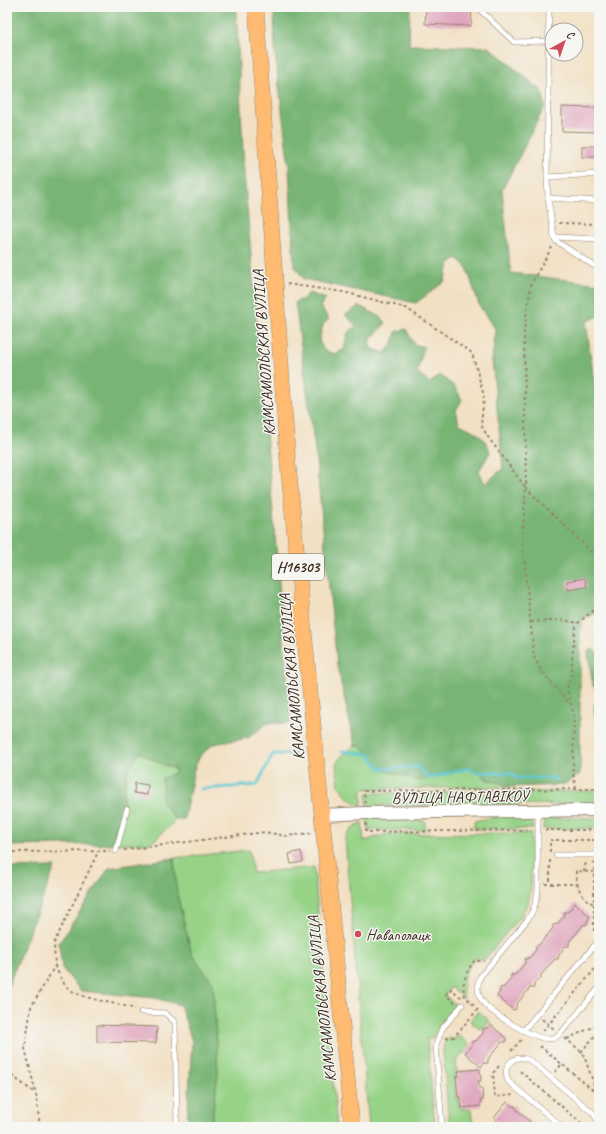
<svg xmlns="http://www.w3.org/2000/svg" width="606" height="1134" viewBox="0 0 606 1134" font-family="Caveat,sans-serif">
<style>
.green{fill:#96d387;stroke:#687e52}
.forest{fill:#78b574;stroke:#5a7049}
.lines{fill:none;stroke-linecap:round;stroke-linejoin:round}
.stream{stroke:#57c4ce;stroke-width:3}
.building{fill:#dfa3bc}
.service-casing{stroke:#968570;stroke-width:6}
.tertiary-casing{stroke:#968570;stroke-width:14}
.primary-casing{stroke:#968570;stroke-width:16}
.path{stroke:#968570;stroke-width:2;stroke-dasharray:3 3;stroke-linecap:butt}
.service{stroke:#fff;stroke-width:5}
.tertiary{stroke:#fff;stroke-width:12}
.primary{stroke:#ffbb71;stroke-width:15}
.poi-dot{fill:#d1495b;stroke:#f6f6f2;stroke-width:1.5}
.labels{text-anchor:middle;stroke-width:3;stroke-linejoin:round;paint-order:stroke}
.shield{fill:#f6f6f2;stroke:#73675e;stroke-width:1}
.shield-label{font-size:15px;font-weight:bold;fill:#3b2a1e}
.street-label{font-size:16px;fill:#3b2a1e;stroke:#f6f6f2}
.poi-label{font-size:16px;fill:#3b2a1e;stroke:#f6f6f2;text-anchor:start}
</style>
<rect width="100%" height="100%" fill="#f6f6f2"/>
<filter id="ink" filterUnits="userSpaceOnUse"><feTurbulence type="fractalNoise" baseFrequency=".025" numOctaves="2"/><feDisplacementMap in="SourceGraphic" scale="8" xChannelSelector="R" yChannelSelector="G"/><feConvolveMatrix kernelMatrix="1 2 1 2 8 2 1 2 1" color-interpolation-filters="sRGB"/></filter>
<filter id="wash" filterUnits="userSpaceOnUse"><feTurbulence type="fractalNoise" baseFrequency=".012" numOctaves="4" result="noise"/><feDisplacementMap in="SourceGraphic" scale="16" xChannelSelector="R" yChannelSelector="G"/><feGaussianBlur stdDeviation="0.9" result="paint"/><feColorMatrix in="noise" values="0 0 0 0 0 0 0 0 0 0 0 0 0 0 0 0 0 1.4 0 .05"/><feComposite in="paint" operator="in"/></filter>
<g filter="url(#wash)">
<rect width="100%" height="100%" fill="#f2e0c3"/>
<g class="green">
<path d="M355,745L361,746L381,769L429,778L469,768L475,772H481L487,780L502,783L507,787L362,789V806L348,798L339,786L336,764L340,758Z"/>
<path d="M140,752L152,759L175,769V773L162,802L176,820L151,843L111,844L120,821L127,771Z"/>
<path d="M599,791V804L367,806V793Z"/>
<path d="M501,816C513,816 533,811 533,829H474V821Z"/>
<path d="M367,817H395L425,821V830H368Z"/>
<path d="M548,818H599V828L543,829C543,824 543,821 548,818Z"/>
<path d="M362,822L364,841L387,834L531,833V890L528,903L522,914L486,958L481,960L475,958C464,970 461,983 464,999L451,987L444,995L456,1005L438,1027L433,1038H427L435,1127H369L345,838L352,829Z"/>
<path d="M249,850L253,873L314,867L337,1127H211L218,1073L213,983L192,955L177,894L174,858Z"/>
<path d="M478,1011L490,1021L485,1027L479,1029L470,1021Z"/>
<path d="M458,1035L470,1045L456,1062L457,1074L454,1075L456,1098H459L460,1109H471L473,1127H452L449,1125L443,1049L445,1040L450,1038L455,1039Z"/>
</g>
<g class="forest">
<path d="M7,7H236L244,173L291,723H267L248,738L213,744L200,756L194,769L184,819L176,820L162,802V778L175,773V769L152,759L140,752L127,771L120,821L111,844L7,846Z"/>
<path d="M274,7H410L409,45L489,47L542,91L545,106L502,190L511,273L599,284V316L586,322L597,405L598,462H599V613L582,618L580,631V774L563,785L507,787L502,783L487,780L481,772H475L469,768L419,781L381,769L361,746L355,745L337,665L315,450L295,302L303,299L309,293L326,299L320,306L329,319L323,325L319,341L324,350L334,354L344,350L347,334L356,326L345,315L359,306L381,317L386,323L371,339L370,348L384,353L392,345L396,332L406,329L414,344L424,347L417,372L430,383L440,375L455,387L462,400L456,410L459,424C473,430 486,436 490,452L479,471L485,484L503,468L492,360L496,330L479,305L467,268L457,258L450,263L444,282L416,303L304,279L294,265L289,167L275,53Z"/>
<path d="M592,649L599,654V691L593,686L588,652Z"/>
<path d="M599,693V727C593,714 592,705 599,693Z"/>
<path d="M174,858L177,894L192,955L213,983L218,1073L211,1127H187L192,1041L180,1005L155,998L81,991L62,968L59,943L109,868Z"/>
<path d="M55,867L7,989V868Z"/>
</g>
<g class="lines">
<g class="stream">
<path d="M342,751L368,754L381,769L418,767L429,778L469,768L475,772L511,773L517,778H554L557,781"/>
<path d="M201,789L257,785L273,754H294"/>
</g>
</g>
<g id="blocks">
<g class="building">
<path d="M426,7H472L471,26L425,24Z"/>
<path d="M562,107L599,108V132L562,131Z"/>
<rect x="582" y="146" width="17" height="11"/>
<path d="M585,578L587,587L568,590L567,581Z"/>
<path d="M135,783L148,785L147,795L134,793Z"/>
<path d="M301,851L303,862L291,864L289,854Z"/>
<rect x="597" y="875" width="2" height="20"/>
<path d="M575,903L590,917L587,921V924L583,925L569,942V946H565L559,955L558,959H555L541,975V979L537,980L534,984V988H530L516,1005V1009L513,1010L497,996L500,992V988L504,987L511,979V975H515L525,963V959L529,958L536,950V946L539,945L553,928V925L557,924L564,916V912H568Z"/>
<path d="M490,1024L506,1038V1042H502L488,1059V1063H484L481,1067L465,1053L472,1045V1041H476L483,1033V1029L487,1028Z"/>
<path d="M97,1025L157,1027L156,1043L97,1042Z"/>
<path d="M480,1069L481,1081H478L479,1088H482L483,1100H480L481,1106L462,1108L461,1097H458L456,1076H459L458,1071Z"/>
<path d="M507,1102L511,1106H515L516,1109L532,1124H536L537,1127H502V1125L494,1118Z"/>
</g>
</g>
</g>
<g filter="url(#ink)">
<use href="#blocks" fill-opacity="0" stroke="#968570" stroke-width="1"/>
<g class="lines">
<g class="service-casing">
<g id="service">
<path d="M477,7L514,42L548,41"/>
<path d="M549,7L547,177L548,198L554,237L556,241L599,269"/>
<path d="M547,177L599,174"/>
<path d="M548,198L599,201"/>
<path d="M554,237L599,239"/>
<path d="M538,812V890C537,901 534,910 528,919L480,977C477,985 477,993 482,1001C492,1015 534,1039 550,1039C554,1039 558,1036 561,1033L599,988"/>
<path d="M116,851L127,809"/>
<path d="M556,855H599"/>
<path d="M141,1012L165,1013L175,1022L177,1127"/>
<path d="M524,1030L599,940"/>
<path d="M442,1127L436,1045L442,1029L462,1005"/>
<path d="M562,1127L508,1081C501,1064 516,1052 531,1061L593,1113L598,1121L599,1127"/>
</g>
</g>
<g class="tertiary-casing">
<path id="tertiary" d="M322,815L365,813L599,810"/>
</g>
<g class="primary-casing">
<path id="primary" d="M256,7L288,464L352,1127"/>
</g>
<g class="path">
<path d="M559,223L599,224"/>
<path d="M552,247L531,284L524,330L526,488L599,559"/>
<path d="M287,284L343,292L406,308L472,353L484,396L481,425L488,437L526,488L522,538L534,657L542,672L570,704"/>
<path d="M531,622L563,620L578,623"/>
<path d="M576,789L573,772L574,715L567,689L571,674L575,629L578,623L599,606"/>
<path d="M365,803L364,791L599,789"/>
<path d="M366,823V832L530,830"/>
<path d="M545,830H599"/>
<path d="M7,843L13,851"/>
<path d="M124,850L265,832L286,836L312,833"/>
<path d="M7,852L110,851"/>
<path d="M550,852V840H599"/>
<path d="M550,860V884"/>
<path d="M594,862V934"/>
<path d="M584,872L585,865L588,862"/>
<path d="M594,872L576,871C576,888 582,901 599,906"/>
<path d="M545,884H577"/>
<path d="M55,966C58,972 61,979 65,985C77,1000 116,1002 135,1009"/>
<path d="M455,1003L446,995L451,989L462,998"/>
<path d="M474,1005C471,1002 467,999 465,996C460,984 468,969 475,960L479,961H484"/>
<path d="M542,1019L554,1029"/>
<path d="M543,1031L599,964"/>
<path d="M446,1038L454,1037L478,1009"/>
<path d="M565,1038L583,1053L595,1087"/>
<path d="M567,1039L599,1024"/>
<path d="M540,1046L599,1095"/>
<path d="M511,1051L523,1038"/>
<path d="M581,1052L599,1031"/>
<path d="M499,1066L493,1073L495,1097L513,1095"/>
<path d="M520,1071L586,1127"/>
<path d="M7,1072L35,1093"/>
<path d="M555,1072L562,1064"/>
<path d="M595,1087L599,1083"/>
<path d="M479,1125L482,1127"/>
<path d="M40,1127L36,1094L25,1048L31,1007L55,966L54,943L98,852"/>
</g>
<use href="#service" class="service"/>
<use href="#tertiary" class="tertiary"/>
<use href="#primary" class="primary"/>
</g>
</g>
<circle class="poi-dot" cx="358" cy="934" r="4"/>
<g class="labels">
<rect class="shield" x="272" y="554" width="52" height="26" rx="3"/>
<g class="shield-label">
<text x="298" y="572">Н16303</text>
</g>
<g class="street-label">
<text transform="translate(263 353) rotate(-94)" y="6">КАМСАМОЛЬСКАЯ ВУЛІЦА</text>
<text transform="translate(291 677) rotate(-95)" y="6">КАМСАМОЛЬСКАЯ ВУЛІЦА</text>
<text transform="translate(460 796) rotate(-1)" y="6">ВУЛІЦА НАФТАВІКОЎ</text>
<text transform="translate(321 999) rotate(-96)" y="6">КАМСАМОЛЬСКАЯ ВУЛІЦА</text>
</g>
<g class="poi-label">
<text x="366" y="940">Наваполацк</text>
</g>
</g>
<rect width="606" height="1134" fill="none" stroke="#f6f6f2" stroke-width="24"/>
<g transform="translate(564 42) rotate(40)"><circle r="19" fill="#f6f6f2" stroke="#aba49d"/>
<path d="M0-3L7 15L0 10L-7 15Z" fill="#d1495b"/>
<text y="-6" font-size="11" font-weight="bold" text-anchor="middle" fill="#3b2a1e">С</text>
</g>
</svg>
